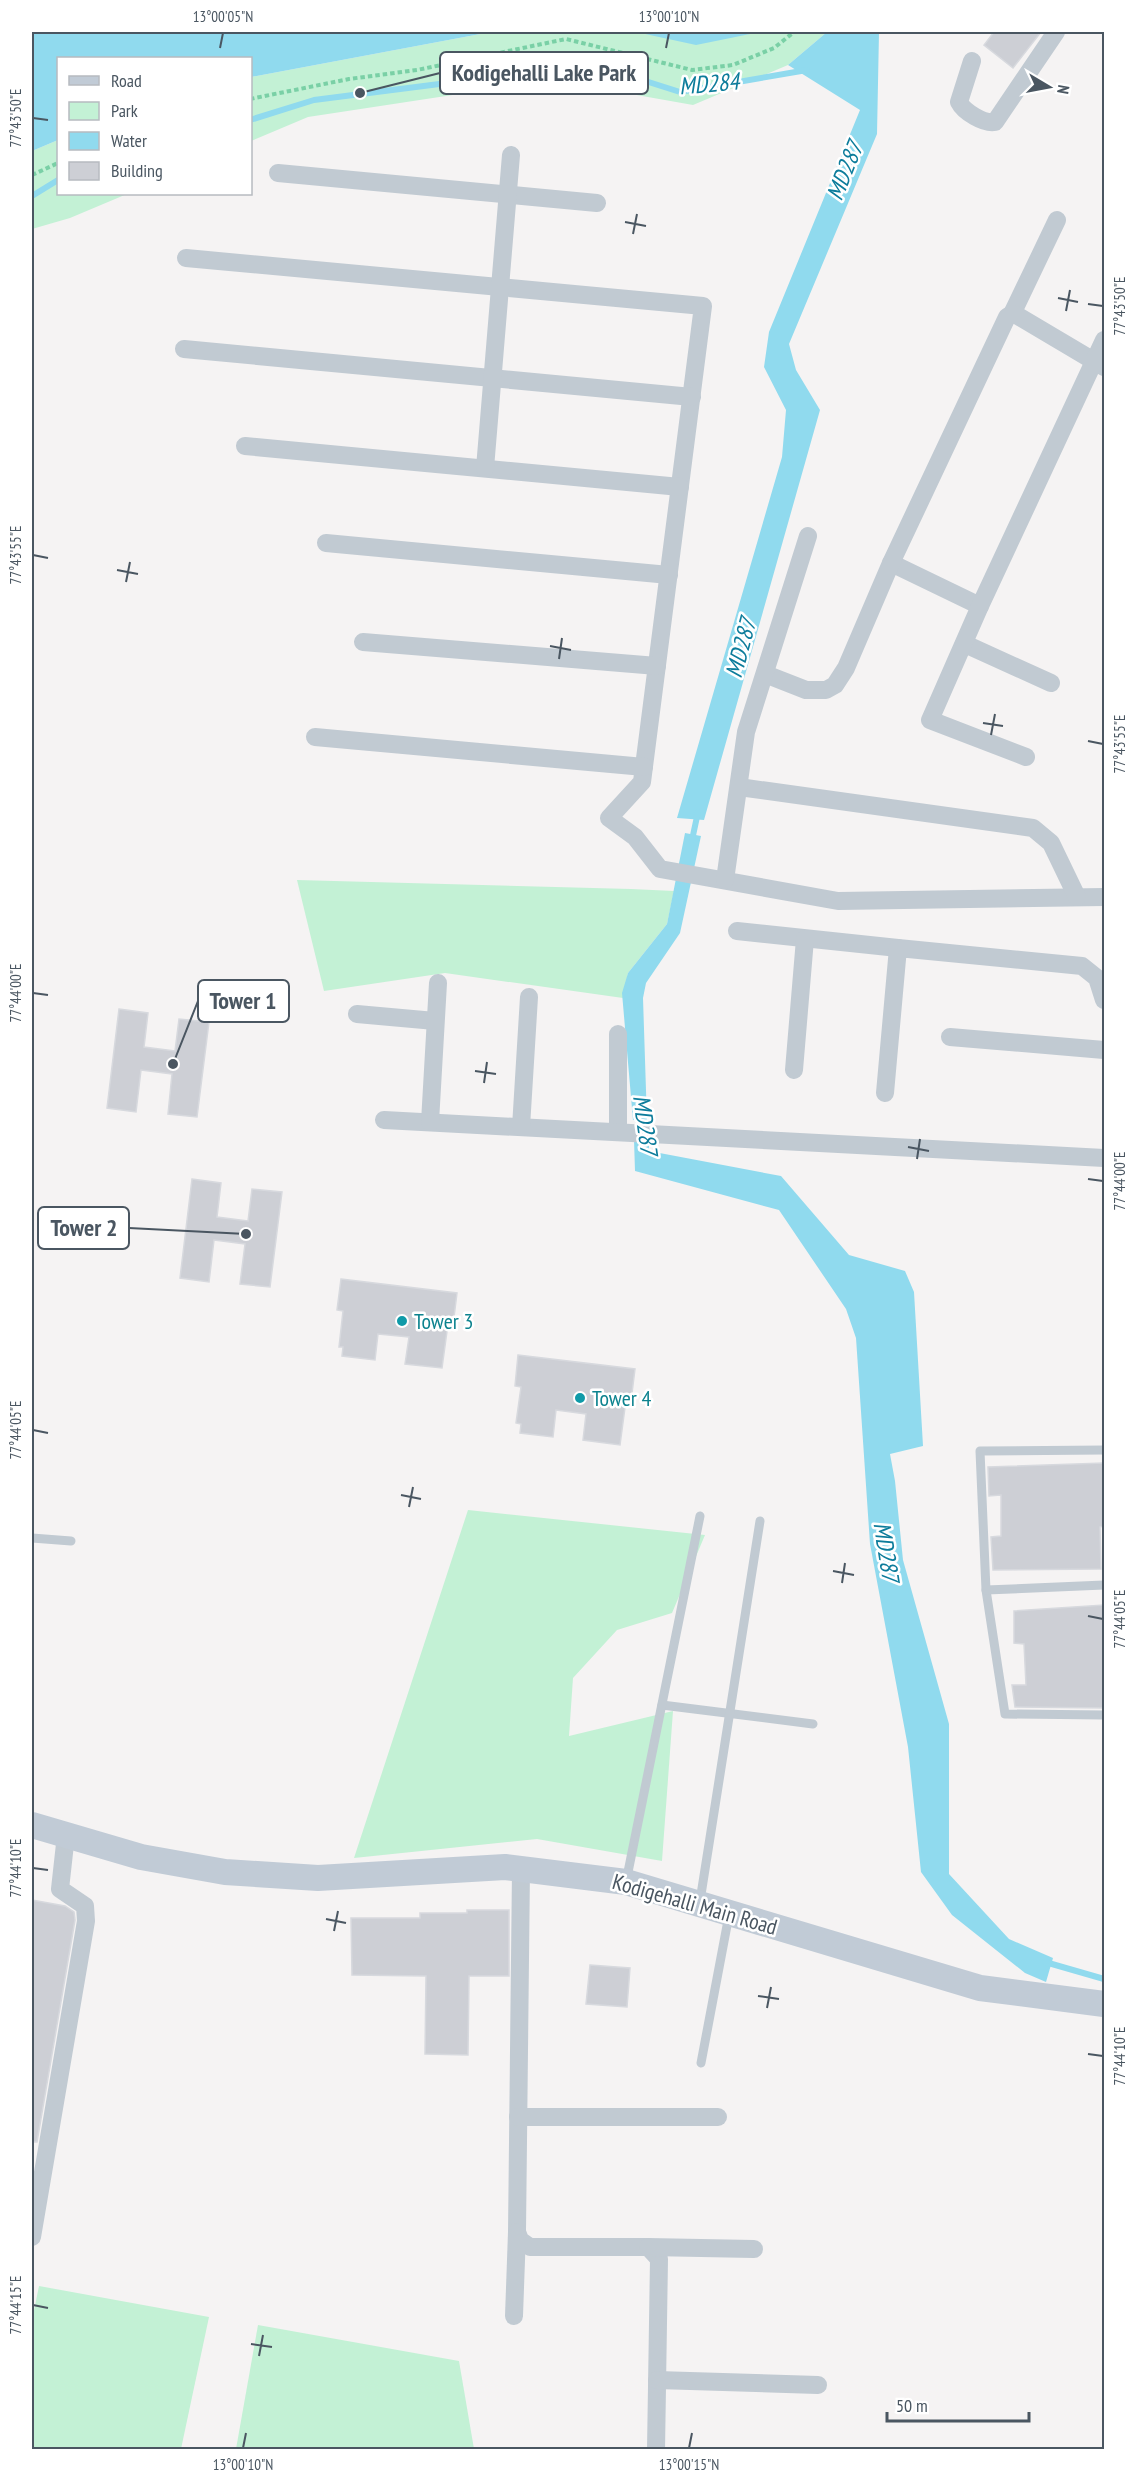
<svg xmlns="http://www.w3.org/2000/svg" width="1136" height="2481" viewBox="0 0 1136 2481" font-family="'PT Sans Narrow',sans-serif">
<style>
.green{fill:#c3f1d5}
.water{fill:#90daee}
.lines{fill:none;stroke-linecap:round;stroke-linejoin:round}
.stream{stroke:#90daee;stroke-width:6}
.building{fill:#cdcfd5;stroke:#d7d9de;stroke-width:1.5}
.path{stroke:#7ad0a6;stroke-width:4;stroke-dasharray:4.5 3;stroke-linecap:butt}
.lane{stroke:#c1cad2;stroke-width:9}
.street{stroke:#c1cad2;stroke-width:18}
.secondary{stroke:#c1cbd6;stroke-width:26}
.ticks{fill:none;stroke:#4a5661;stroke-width:2}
.culture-dot{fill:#0f9aa8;stroke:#fff;stroke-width:2}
.labels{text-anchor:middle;stroke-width:5;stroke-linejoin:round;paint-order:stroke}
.culture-label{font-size:22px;fill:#0d838f;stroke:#fff;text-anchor:start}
.street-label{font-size:22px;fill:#4a5661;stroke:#fff}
.water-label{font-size:24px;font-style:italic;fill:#0c7c9b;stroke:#fff}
.leader{fill:none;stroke:#4a5661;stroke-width:2}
.callout-dot{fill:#4a5661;stroke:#fff;stroke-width:2}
.callout{fill:#fff;stroke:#4a5661;stroke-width:2}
.callout-label{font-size:24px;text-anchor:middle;font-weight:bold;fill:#4a5661}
.neatline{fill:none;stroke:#4a5661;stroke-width:2}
.ticks-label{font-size:15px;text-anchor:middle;fill:#4a5661}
</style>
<rect width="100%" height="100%" fill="#f5f3f3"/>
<g class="green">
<path d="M491,32H636L643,34L737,36L760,32H827L788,65L693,105L552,80L308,117L251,141V77Z"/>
<path d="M58,140V194H127L70,218L32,229V151Z"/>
<path d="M297,880L631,889L674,891L667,924L628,973L623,998L445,973L324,991Z"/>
<path d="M468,1510L705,1535L672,1613L617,1630L573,1678L569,1736L673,1711L662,1861L537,1839L354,1858Z"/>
<path d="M39,2286L209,2317L181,2449H32V2320Z"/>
<path d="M258,2325L459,2361L474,2449H236Z"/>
</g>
<g class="water">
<path d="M32,32H491L251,77L250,58H58V140L32,151Z"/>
<path d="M636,32H760L696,45Z"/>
<path d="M827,32H879L877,134L789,344L796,370L820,410L704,820L677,818L782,457L786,410L764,367L769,332L860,110L788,65Z"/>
<path d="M685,833L701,836L680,933L646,983L643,998L647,1121L633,1120L622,993L628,973L667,924Z"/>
<path d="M634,1140H649V1151L781,1176L849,1255L905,1271L914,1292L923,1446L890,1454L895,1481L903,1560L949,1724V1874L1009,1939L1053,1958L1046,1982L1025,1973L952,1915L921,1872L908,1747L870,1544L856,1338L846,1309L779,1210L635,1171Z"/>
</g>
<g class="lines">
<g class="stream">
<path d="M250,120L314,100L455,82L573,58L680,92L807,70"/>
<path d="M32,196L58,180"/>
<path d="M692,840L698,812"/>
<path d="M1045,1962L1104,1979"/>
</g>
</g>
<g class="building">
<path d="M994,32H1041L1013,68L984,45Z"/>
<path d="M119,1009L148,1013L144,1047L175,1051L179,1019L209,1022L197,1117L168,1114L172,1074L141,1070L136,1112L107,1108Z"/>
<path d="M192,1179L221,1183L217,1217L248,1221L252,1189L282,1192L270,1287L240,1284L245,1244L214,1240L209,1282L180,1278Z"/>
<path d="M341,1279L457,1293L453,1325L448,1324L442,1368L405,1364L409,1337L378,1334L375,1360L342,1356L343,1347H339L343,1311L337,1310Z"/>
<path d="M518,1355L635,1369L631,1401L626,1400L620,1445L583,1440L586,1414L556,1410L553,1437L520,1433L521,1424L516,1423L521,1387L515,1386Z"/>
<path d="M1104,1463V1526L1100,1527L1101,1569L993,1570L991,1537L1001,1536V1495L989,1496L988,1467Z"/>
<path d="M1104,1605V1708L1015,1707L1012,1685H1026L1024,1644L1014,1643V1611Z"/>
<path d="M32,1900L65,1906L74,1912L75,1920L37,2142H32Z"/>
<path d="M467,1910H509V1976H469L468,2055L425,2054L426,1976L352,1975L351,1918H420V1913H467Z"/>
<path d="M590,1965L630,1968L627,2007L586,2004Z"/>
</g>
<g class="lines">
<g class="path">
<path d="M250,99L349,79L417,70L566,39L692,70L733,65L774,48L794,32"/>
<path d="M32,175L58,163"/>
</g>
<g class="lane">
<path d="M1104,1450L980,1451L986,1590L1005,1714L1104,1715"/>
<path d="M32,1538L71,1541"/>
<path d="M986,1590L1104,1585"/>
<path d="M662,1705L813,1724"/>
<path d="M626,1882L700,1516"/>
<path d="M700,1901L760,1521"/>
<path d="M701,2063L729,1915"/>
</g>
<g class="street">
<path d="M972,61L959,102C964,112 984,124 995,122L1056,32"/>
<path d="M278,173L597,203"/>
<path d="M186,258L703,306L642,782L609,818L635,837L660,869L838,901L1104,897"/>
<path d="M1012,314L1057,220"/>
<path d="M184,349L692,397"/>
<path d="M245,446L680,487"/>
<path d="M485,468L511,155"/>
<path d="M326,543L669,575"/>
<path d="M891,563L980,606"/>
<path d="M363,642L657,666"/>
<path d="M965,644L1051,683"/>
<path d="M765,674L806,690H826L835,685L846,668L891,563L1007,317L1012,314L1018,316L1104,367"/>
<path d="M315,737L644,767"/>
<path d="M1026,757L930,720L980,606L1104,340"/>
<path d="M739,787L1033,828L1051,843L1077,897"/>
<path d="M725,880L746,732L808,536"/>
<path d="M737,931L898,948"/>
<path d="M357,1014L435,1021"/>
<path d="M618,1034V1132"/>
<path d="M950,1037L1104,1050"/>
<path d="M794,1070L805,939"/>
<path d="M885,1093L898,948L1082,966L1097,978L1104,1000"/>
<path d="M384,1120L1104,1158"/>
<path d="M430,1122L438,983"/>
<path d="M521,1127L529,997"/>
<path d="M521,1869L517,2232L520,2240L530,2247H648L659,2259L656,2450"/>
<path d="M518,2117H718"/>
<path d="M32,2237L86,1921L85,1906L60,1889L66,1835"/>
<path d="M648,2247L754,2249"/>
<path d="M514,2316L517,2232"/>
<path d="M657,2380L818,2385"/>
</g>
<path class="secondary" d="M32,1825L141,1857L225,1872L318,1878L505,1867L626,1882L980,1988L1104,2004"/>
</g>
<path class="ticks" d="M220,48L223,33M666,48L669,33M33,118L48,120M625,222L646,226M633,234L637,214M1058,298L1078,302M1088,304L1103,306M1066,311L1070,290M33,555L48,558M117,570L138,574M126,582L130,562M550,646L571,650M559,659L562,638M983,723L1003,726M991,735L995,714M1088,741L1103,744M33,993L48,995M475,1071L496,1074M484,1083L487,1062M908,1147L929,1151M917,1159L920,1139M1088,1179L1103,1181M33,1430L48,1433M401,1495L421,1499M409,1507L413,1487M833,1571L854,1575M842,1583L845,1563M1088,1616L1103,1619M33,1868L48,1870M326,1919L346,1923M334,1931L338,1911M758,1996L779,1999M767,2008L771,1987M1088,2054L1103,2056M33,2305L48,2308M251,2344L272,2347M259,2356L263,2335M243,2448L246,2433M689,2448L692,2433"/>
<g class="culture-dot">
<circle cx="402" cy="1321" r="6"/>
<circle cx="580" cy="1398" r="6"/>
</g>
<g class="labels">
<g class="culture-label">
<text x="414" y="1329">Tower 3</text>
<text x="592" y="1406">Tower 4</text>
</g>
<g class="street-label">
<text transform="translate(695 1904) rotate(16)" y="8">Kodigehalli Main Road</text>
</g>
<g class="water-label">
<text transform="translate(709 84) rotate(-5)" y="8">MD284</text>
<text transform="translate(845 171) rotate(-68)" y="8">MD287</text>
<text transform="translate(741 648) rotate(-75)" y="8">MD287</text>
<text transform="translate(645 1125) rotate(82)" y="8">MD287</text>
<text transform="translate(886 1552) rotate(81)" y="8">MD287</text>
</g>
</g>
<path class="leader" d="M360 93L440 73M173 1064L198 1001M246 1234L129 1228"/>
<g class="callout-dot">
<circle cx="360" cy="93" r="6"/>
<circle cx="173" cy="1064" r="6"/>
<circle cx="246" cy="1234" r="6"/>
</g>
<g class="callout">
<rect x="440" y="52" width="208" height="42" rx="6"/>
<rect x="198" y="980" width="91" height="42" rx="6"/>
<rect x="38" y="1207" width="91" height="42" rx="6"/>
</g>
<g class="callout-label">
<text x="544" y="81">Kodigehalli Lake Park</text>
<text x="243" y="1009">Tower 1</text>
<text x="84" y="1236">Tower 2</text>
</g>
<rect width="1136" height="2481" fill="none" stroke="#ffffff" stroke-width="66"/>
<rect x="57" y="57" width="195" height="138" fill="#ffffff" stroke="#b7bbc0" stroke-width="1.5"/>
<rect x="69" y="76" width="30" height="9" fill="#c1cbd6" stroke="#b7bbc0" stroke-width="1.5"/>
<text x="111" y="87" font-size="18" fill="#4a5661">Road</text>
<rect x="69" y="102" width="30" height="18" fill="#c3f1d5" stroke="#b7bbc0" stroke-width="1.5"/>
<text x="111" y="117" font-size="18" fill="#4a5661">Park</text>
<rect x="69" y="132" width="30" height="18" fill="#90daee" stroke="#b7bbc0" stroke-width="1.5"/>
<text x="111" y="147" font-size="18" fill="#4a5661">Water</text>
<rect x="69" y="162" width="30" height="18" fill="#cdcfd5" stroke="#b7bbc0" stroke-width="1.5"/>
<text x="111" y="177" font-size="18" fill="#4a5661">Building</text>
<g transform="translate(1049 87) rotate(100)" stroke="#ffffff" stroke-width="4.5" paint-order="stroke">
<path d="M0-4.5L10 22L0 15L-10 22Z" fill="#4a5661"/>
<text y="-9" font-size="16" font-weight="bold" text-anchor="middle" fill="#4a5661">N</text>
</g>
<path d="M887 2412v9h142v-9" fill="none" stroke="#4a5661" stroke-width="3"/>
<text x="896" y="2412" font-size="18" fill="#4a5661" stroke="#ffffff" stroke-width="4.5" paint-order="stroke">50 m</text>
<rect x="33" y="33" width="1070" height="2415" class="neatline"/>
<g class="ticks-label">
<text x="223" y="22">13°00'05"N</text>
<text x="669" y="22">13°00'10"N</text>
<text transform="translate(16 118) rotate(-90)" y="5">77°43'50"E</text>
<text transform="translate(1120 306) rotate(-90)" y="5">77°43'50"E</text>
<text transform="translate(16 555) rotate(-90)" y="5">77°43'55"E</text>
<text transform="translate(1120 744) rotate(-90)" y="5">77°43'55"E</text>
<text transform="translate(16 993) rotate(-90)" y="5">77°44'00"E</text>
<text transform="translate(1120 1181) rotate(-90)" y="5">77°44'00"E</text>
<text transform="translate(16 1430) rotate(-90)" y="5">77°44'05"E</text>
<text transform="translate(1120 1619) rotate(-90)" y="5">77°44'05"E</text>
<text transform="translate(16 1868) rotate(-90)" y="5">77°44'10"E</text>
<text transform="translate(1120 2056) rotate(-90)" y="5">77°44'10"E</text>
<text transform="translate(16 2305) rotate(-90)" y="5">77°44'15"E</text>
<text x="243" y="2470">13°00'10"N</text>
<text x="689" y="2470">13°00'15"N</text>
</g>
</svg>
